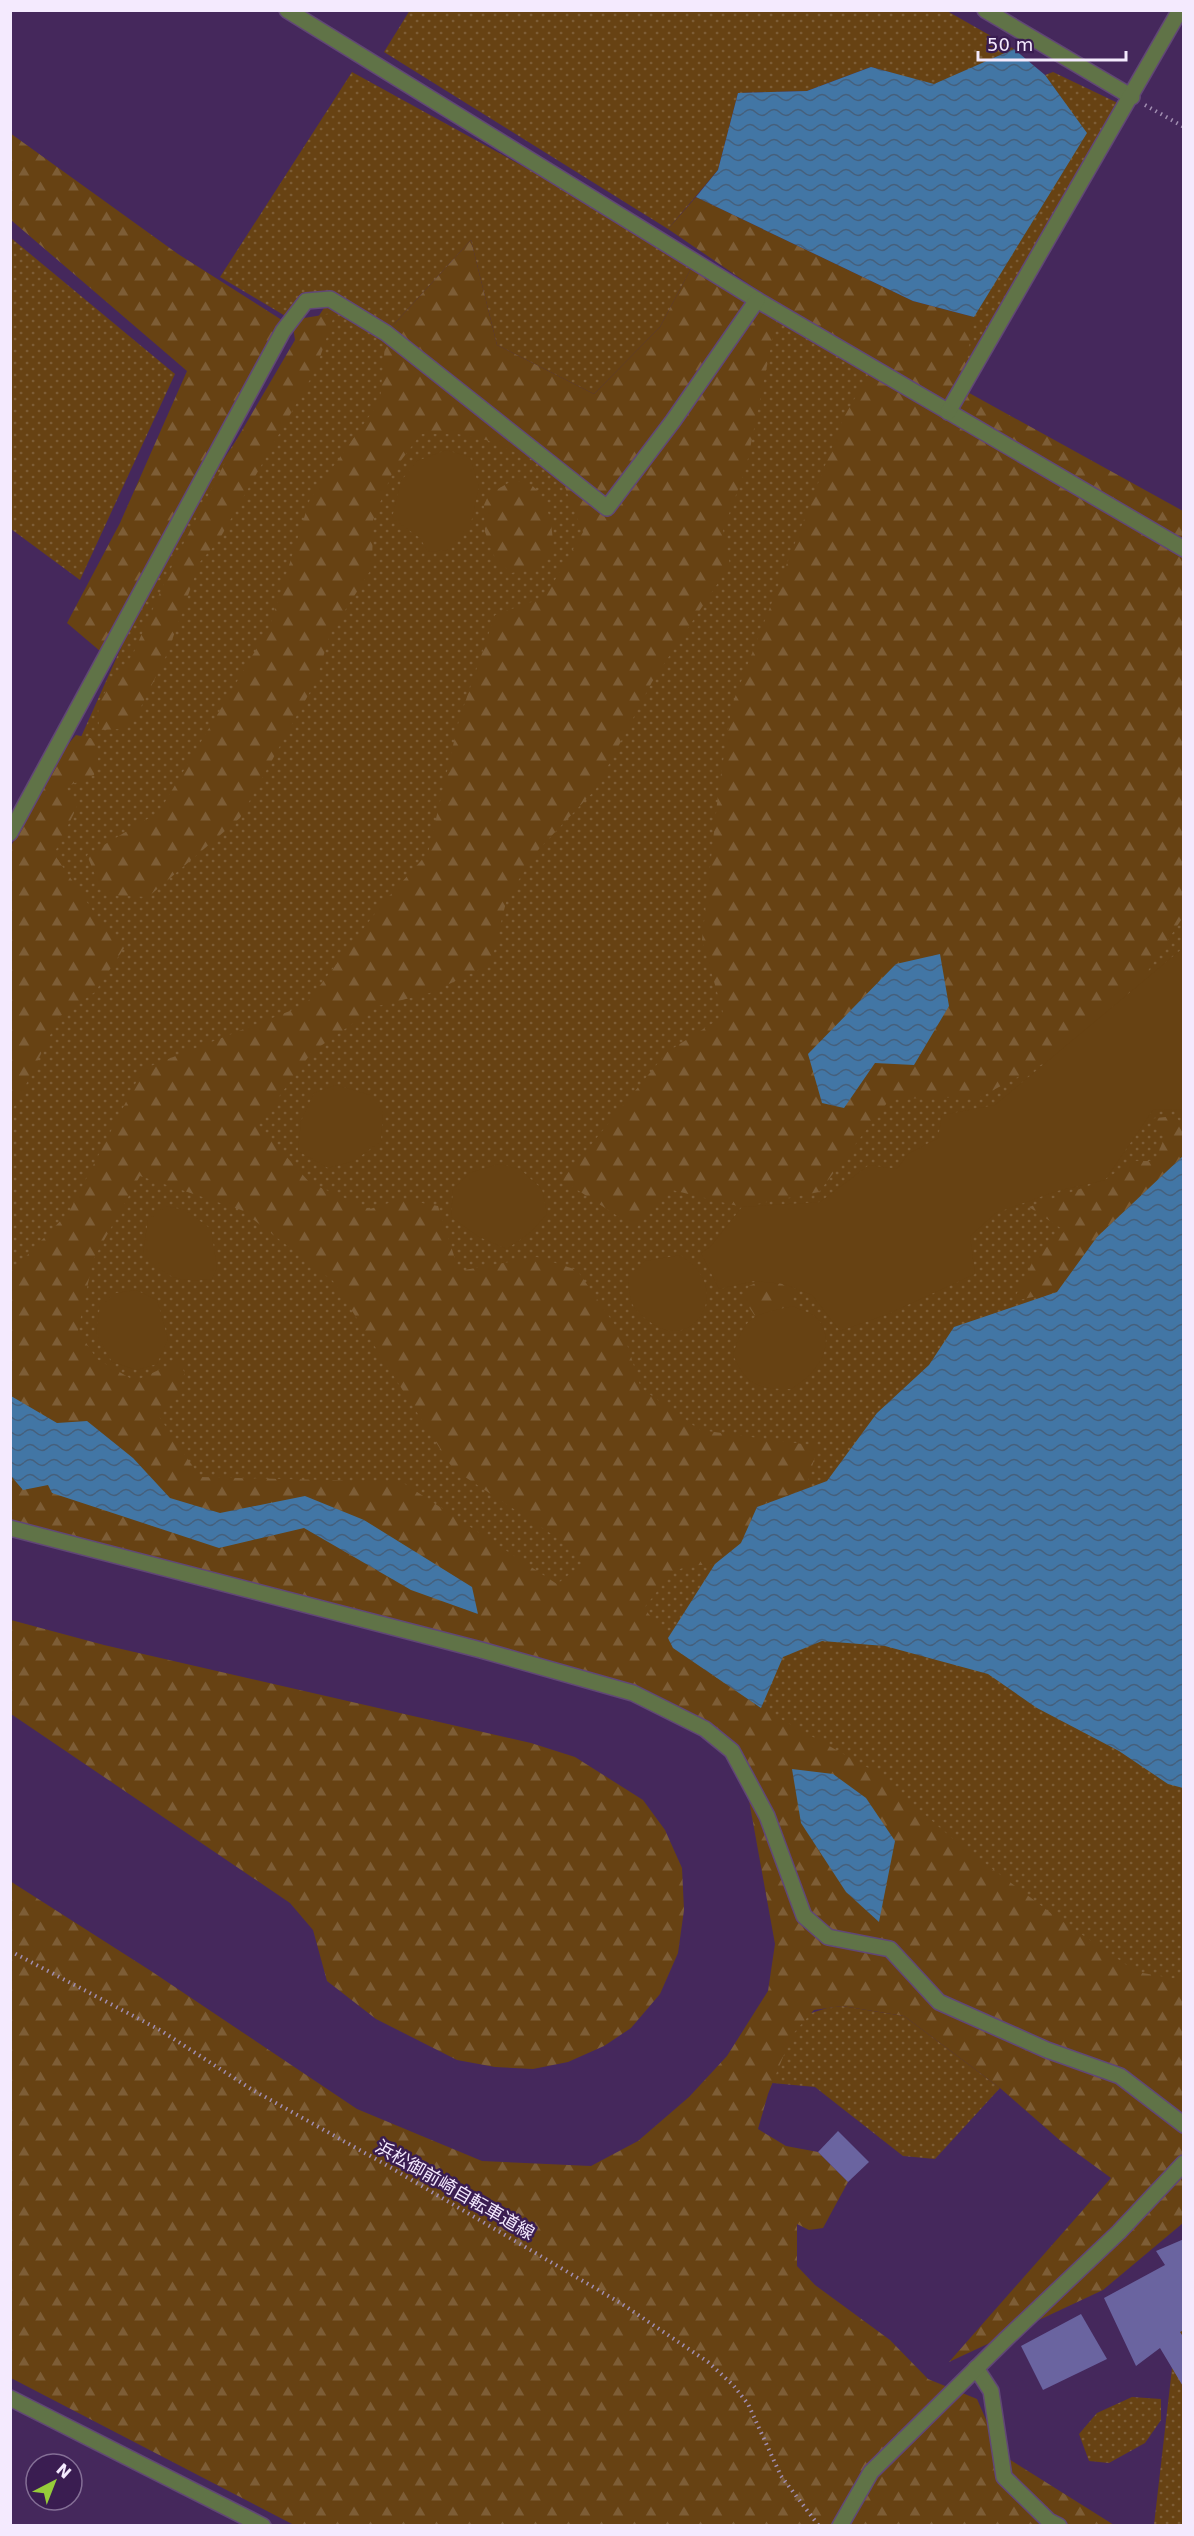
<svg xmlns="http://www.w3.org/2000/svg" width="1194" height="2536" viewBox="0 0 1194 2536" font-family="'DejaVu Sans','Noto Sans JP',sans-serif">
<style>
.grass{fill:url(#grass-dots)}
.forest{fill:url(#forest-firs);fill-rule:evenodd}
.pitch{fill:#674213}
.water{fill:url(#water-waves)}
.building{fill:#6a64a0}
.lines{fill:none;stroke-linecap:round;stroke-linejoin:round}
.minor-casing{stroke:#614776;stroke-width:18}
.path{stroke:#a18eb1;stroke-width:4;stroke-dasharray:1.5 4.5;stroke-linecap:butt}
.minor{stroke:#607347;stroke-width:15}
.labels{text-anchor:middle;stroke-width:5;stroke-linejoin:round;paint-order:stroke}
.street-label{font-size:18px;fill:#f4eafe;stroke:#3a1d51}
</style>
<defs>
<pattern id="grass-dots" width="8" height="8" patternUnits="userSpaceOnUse" patternTransform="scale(1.5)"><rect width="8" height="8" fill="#674213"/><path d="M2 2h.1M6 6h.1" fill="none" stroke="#7d5d36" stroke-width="1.8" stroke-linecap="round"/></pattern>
<pattern id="forest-firs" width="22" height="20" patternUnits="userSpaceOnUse" patternTransform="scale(1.5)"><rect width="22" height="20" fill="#674213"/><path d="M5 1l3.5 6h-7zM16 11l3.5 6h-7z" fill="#7d5d36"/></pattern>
<pattern id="water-waves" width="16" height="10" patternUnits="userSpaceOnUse" patternTransform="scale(1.5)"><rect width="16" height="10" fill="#4276a5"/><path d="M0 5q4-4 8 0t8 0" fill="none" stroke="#45607d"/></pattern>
</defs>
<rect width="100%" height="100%" fill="#45285c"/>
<g class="grass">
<path d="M410,10L947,11L1014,49L934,85L871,67L807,91L738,93L718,170L668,229L384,52Z"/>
<path d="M352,72L695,261L660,327L594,394L497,345L471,240L386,333L598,477L722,278L1183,535V2097L702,1691L11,1524V893L168,543L330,299L306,301L292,320L220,277Z"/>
<path d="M1053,72L1120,104L962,388L966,326L1086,133L1045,75Z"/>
<path d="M11,238L175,374L80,580L11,529Z"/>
<path d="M842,2006L904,2016L1000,2088L935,2159L903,2156L815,2087L772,2083L796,2018L827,2008Z"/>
<path d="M1183,2273V2525H1154Z"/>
<path d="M1132,2397L1161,2399V2420L1145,2443L1109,2463L1089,2461L1079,2434L1097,2413Z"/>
</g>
<g class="forest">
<path d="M10,133L178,254L285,322L107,657L67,623L120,523L187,371L11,220Z"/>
<path d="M696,197L913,301L974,317L962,389L1183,511V917L1111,1028L980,1097L890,1099L819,1192L742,1207L672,1190L636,1228L562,1180L667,1052L724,1016L702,940L719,786L732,705L843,419L872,368L668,229Z"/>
<path d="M471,240L497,345L594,394L660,327L695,261L778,312L746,468L723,530L730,565L652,682L596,789L538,850L507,898L491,964L430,993L378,1006L312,1052L258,1125L310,1183L370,1209L401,1199L438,1206L459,1271L537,1257L577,1270L626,1341L641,1388L700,1430L818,1446L806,1488L757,1507L741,1544L715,1564L686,1566L671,1574L644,1608L668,1638L673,1648L761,1708L874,1771L952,1838L1056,1917L1137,1972L1183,1980V2223L1103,2290L949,2362L1111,2178L1063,2143L1000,2088L904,2016L842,2006L814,2010L792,2035L768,2094L758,2129L786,2146L818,2152L848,2182L823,2228L809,2230L797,2224V2266L815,2285L890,2340L928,2379L977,2399L1001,2454L1114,2525H294L11,2378L10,1881L151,1971L357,2109L482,2161L591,2166L638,2141L689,2097L727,2056L768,1991L775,1944L739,1745L666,1710L279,1590L10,1520L11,1272L69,1212L143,1069L305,1005L383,903L428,853L459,720L495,615L545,597L583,532L558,470L486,440L458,434H421L393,471L373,520L372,568L330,634L316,681L240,818L148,897L103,895L87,855L159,812L270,626L310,499L380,401L386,333ZM140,1176L241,1210L333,1281L453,1469L562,1541L586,1561L557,1584L402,1482L200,1477L156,1412L178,1393L185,1373L178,1361L135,1381L97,1359L78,1331L93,1260Z"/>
<path d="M335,313L316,369L219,540L200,562L167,654L136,717L122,729L99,730L98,702L133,654L170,570L237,439L295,340L292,320Z"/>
<path d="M510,482C514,482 521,481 525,482C549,490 554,533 553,554L536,569L511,573L495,558L485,532L484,505L489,494Z"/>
<path d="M76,735L95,739L98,759L94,775L66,787L77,807L54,854L102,924L126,945L95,992L59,1017L20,1097L11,1111V846L64,749Z"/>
<path d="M1175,1116L1183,1125V1156L1097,1237L1057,1292L1013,1301L1035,1257L1065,1231L1029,1207L1105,1180L1132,1161H1155L1165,1136L1147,1119Z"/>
<path d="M760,1281L781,1283L792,1292L793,1306L755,1316L742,1297L749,1286Z"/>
<path d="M11,1620L104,1645L531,1743L575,1757L643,1800L665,1830L682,1868L684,1910L678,1953L660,1994L631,2028L604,2046L568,2062L533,2069L495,2067L457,2060L376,2019L327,1981L313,1930L290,1903L11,1714Z"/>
</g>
<g class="pitch">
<path d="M446,450L470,457L479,487L471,523L447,550L428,552L420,538L392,518L401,481L417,461Z"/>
<path d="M1183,948V1109L1153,1110L1105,1180L1057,1191L996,1213L970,1236L975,1274L888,1314L840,1331L812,1295L784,1284L754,1281L719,1289L701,1253L710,1247L742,1207L820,1202L869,1165L897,1169L908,1154L938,1138L942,1115L995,1105Z"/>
<path d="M336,1085L370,1095L383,1112L381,1141L354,1161L328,1168L298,1151L301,1121L314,1093Z"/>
<path d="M499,1164L520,1169L542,1189L547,1214L531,1232L507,1249L479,1237L451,1217L453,1190L469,1173Z"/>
<path d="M166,1206L185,1210L211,1229L217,1268L212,1279C175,1283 168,1278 143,1253L148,1220Z"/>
<path d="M681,1255C687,1260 694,1265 698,1271C724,1303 688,1351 650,1322C631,1308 630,1303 628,1279L645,1261Z"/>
<path d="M136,1290L157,1300L168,1339L157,1364L137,1370L112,1362L96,1333L100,1306L116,1293Z"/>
<path d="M793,1306C800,1310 813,1313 818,1319C839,1346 814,1376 791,1389C758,1389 747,1386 733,1355C746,1313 753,1316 793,1306Z"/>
</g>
<g class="water">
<path d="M1014,49L1045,75L1087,133L974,317L913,301L696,197L718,170L738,93L807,91L871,67L934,84Z"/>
<path d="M940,954L949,1006L914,1065L875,1063L844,1108L822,1103L808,1054L896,964Z"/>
<path d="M1183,1156V1788L1168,1784L1119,1751L1037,1708L988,1674L885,1646L822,1641L783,1657L761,1708L673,1648L668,1638L715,1564L741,1543L757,1507L827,1481L877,1413L929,1365L954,1327L1057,1292L1097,1237Z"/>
<path d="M11,1396L57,1423L87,1421L133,1458L170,1498L220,1513L305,1496L364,1520L472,1587L478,1614L411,1590L304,1528L219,1548L52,1493L48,1485L23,1490L11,1476Z"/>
<path d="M792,1769L833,1774L866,1798L895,1841L879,1922L846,1892L801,1823Z"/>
</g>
<g class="building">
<path d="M838,2131L869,2162L848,2182L818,2152Z"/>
<path d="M1184,2239V2330L1180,2332L1184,2338V2388L1160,2348L1136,2366L1104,2298L1165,2265L1156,2251Z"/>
<path d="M1081,2314L1107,2359L1043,2390L1021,2346Z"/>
</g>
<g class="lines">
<g class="minor-casing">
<g id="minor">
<path d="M287,10L757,300L1184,549"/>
<path d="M985,10L1132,97"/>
<path d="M948,412L1180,10"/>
<path d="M10,833L283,331L306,301L330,299L386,333L607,508L673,421L757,300"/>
<path d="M10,1528L481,1650L633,1693L705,1729L732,1751L767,1816L804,1916L828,1937L890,1949L939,2002L1047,2050L1120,2076L1184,2125"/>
<path d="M976,2368L991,2391L1004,2477L1049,2521L1059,2526"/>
<path d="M10,2398L263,2526"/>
<path d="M840,2526L871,2472L1005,2340L1119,2232L1184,2163"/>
</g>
</g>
<g class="path">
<path d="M1145,105L1184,127"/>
<path d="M10,1951L160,2030L251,2089L381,2162L622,2304L708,2362L733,2385L748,2404L781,2476L819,2526"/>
</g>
<use href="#minor" class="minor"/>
</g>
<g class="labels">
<g class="street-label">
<text transform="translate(455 2190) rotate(30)" y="6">浜松御前崎自転車道線</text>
</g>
</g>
<rect width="1194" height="2536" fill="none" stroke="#f4eafe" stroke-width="24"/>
<g transform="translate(54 2482) rotate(42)"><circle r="28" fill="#3a1d51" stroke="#846f96" stroke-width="1.5"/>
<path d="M0-4.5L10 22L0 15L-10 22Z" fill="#96cc3a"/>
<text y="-9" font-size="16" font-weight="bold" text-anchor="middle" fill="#f4eafe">N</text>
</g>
<path d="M978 51v9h148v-9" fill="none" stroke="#f4eafe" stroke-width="3"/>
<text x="987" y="51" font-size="18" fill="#f4eafe" stroke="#3a1d51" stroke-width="4.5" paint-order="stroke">50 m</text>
</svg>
